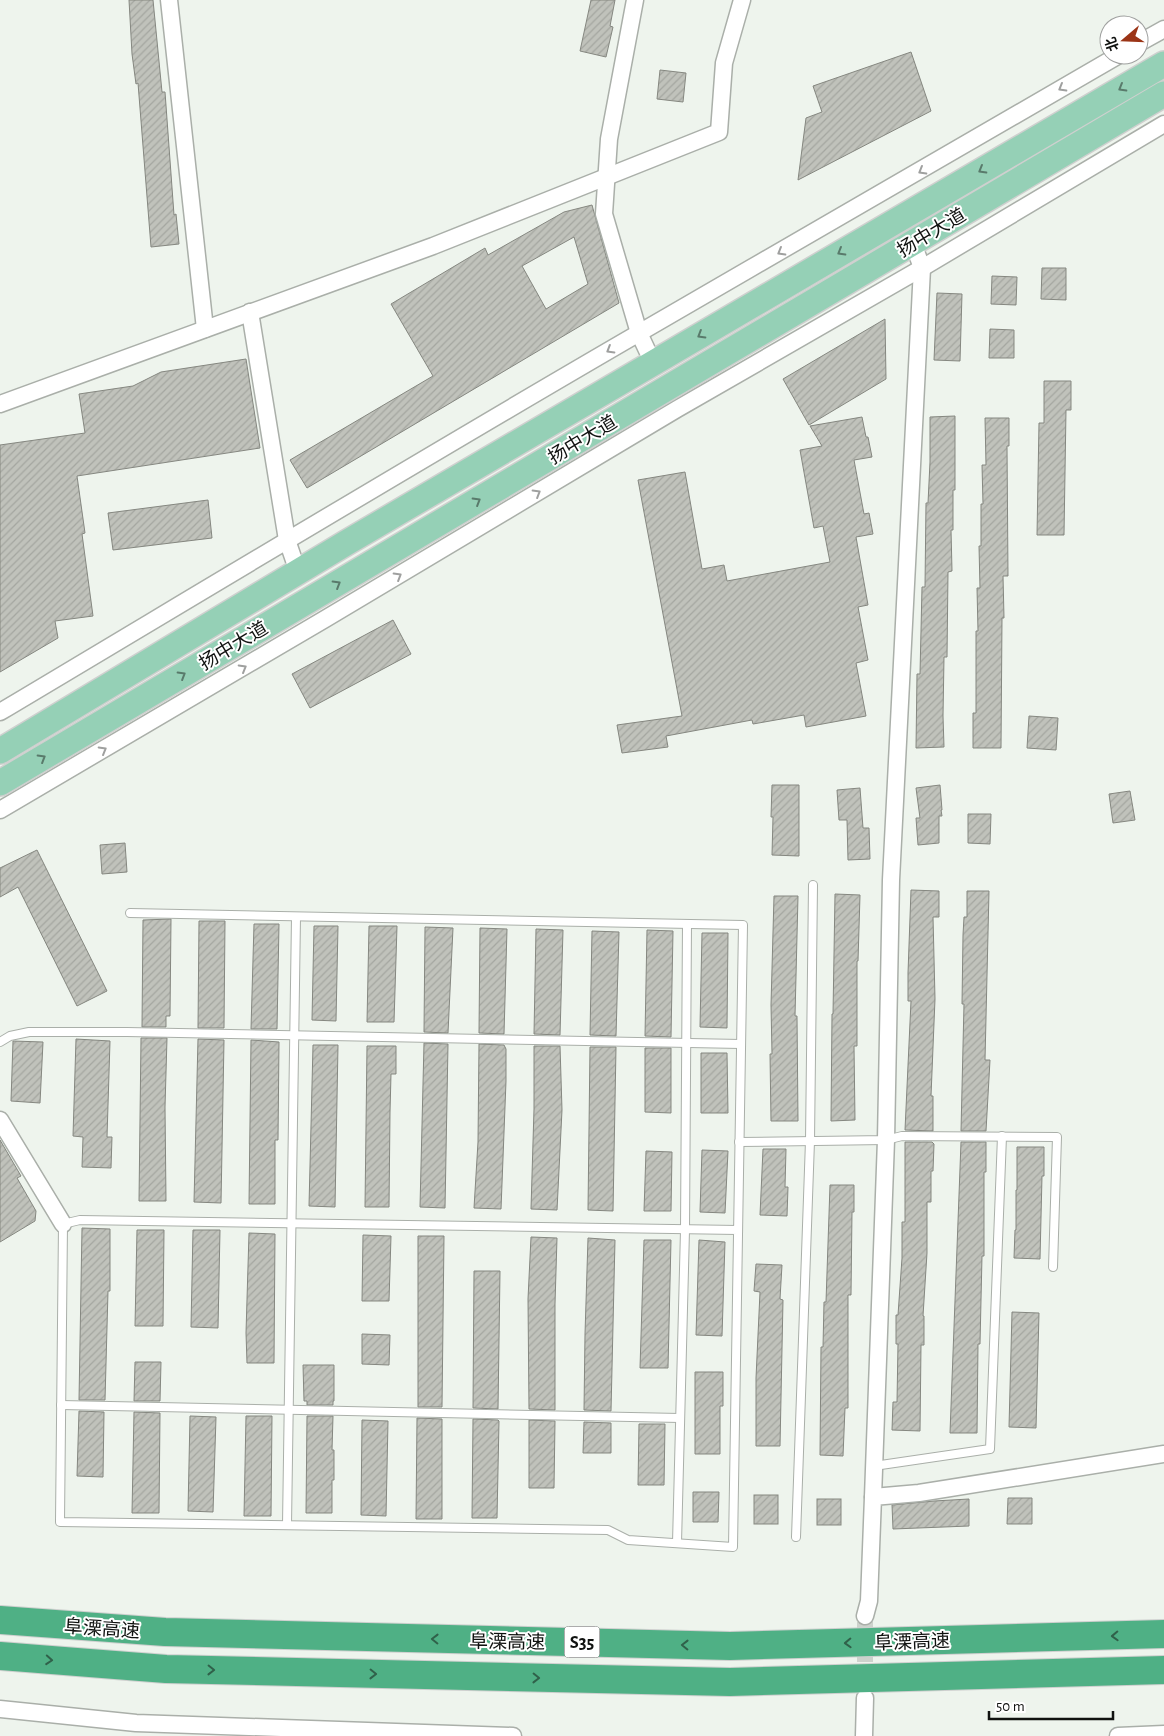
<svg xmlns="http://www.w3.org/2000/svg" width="1164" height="1736" viewBox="0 0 1164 1736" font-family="'Alegreya Sans','Noto Sans SC',sans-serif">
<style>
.building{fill:url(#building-hatch);stroke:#858780;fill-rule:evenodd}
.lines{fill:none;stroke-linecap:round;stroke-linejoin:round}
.minor-tunnel{stroke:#cdd2cc;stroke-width:16;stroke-dasharray:16 8;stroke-linecap:butt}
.service-casing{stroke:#aaafa9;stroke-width:10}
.minor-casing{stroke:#aaafa9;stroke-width:19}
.primary-casing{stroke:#cfd0cf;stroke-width:28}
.motorway-casing{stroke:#cfd0cf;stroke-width:30}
.service{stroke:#fff;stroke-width:8}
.minor{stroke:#fff;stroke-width:16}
.primary{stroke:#95d0b6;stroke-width:25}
.motorway{stroke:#4fb085;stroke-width:28}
.oneway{stroke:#9fa09f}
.oneway2{stroke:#597a6b}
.oneway3{stroke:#30614a}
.labels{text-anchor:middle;stroke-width:4;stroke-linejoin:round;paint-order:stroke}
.shield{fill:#fff;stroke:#585958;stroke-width:1}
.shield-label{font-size:18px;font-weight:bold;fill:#101210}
.street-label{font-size:19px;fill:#101210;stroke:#fff}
</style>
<defs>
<pattern id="building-hatch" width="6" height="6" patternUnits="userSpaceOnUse" patternTransform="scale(1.25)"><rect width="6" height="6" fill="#c0c2bb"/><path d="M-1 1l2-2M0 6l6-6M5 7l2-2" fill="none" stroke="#a4a6a0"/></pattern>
</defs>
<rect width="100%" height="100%" fill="#eef4ed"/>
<g class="building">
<path d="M129,0H153L162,92H165L174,215L176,214L179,244L151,247L138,83L136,84L132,54Z"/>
<path d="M591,0H615L610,26L613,27L606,57L580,51Z"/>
<path d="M911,52L931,111L798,180L806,118L822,112L813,86Z"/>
<path d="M660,70L686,73L683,102L657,99Z"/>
<path d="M592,205L619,303L307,488L290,460L433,376L391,304L485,248L488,255L564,212ZM574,237L588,284L546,309L522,266Z"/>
<path d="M1042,268H1066V300L1041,299Z"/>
<path d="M992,276L1017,277L1016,305L991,304Z"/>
<path d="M937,293L962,294L960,361L934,360Z"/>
<path d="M885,319L886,379L809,425L783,379Z"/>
<path d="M990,329L1014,330V358H989Z"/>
<path d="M246,359L260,448L77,476L85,533L82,534L93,616L55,621L58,638L0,672V445L85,433L79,394L133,386L161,372Z"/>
<path d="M1044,381H1071V410H1066L1064,535H1037L1039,423H1044Z"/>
<path d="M955,416V490H953V530H951L952,571L948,572L947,657H944L943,716L944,747L916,748L917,674H920L922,587H925L926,503H928L930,462V417Z"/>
<path d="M862,417L866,437H868L872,457L854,460L864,514L869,513L873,534L856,537L868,605L858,607L868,660L856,663L866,716L806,727L804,715L753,724L752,720L666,736L668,747L622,753L617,725L682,716L638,480L685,472L702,569L724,565L727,581L830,562L823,526L814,528L800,450L822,446L810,426Z"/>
<path d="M985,418H1009V446H1007L1008,576H1003L1004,618H1002L1001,748H973V713H976V631H978L977,588H980L979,546H981V504H983L982,465H986Z"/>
<path d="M208,500L212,538L113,550L108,513Z"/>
<path d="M393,620L411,654L310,708L292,674Z"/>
<path d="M1029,716L1058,718L1056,750L1027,748Z"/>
<path d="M772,785H799V856L772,855L773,817H771Z"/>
<path d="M940,785L942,810H941L942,816H939V843L918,845L916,818H920L916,788Z"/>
<path d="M860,788L863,828H869L870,859L848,860L847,820H839L837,790Z"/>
<path d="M1130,791L1135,820L1113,823L1109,794Z"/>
<path d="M968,814H991L990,844L968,843Z"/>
<path d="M125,843L127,872L102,874L100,845Z"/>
<path d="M37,850L107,991L77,1006L18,887L0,897V868Z"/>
<path d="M911,890L939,891V917H933L935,999L931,1096H933V1131L905,1130L911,1001H908V973Z"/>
<path d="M967,891H989L985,1060H990L986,1131H961L964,1004H962L963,935L964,917H967Z"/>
<path d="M835,894L860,895L858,961H857V1046H854L855,1120L831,1121L832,1014H833Z"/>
<path d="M774,896H798L795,1016H797L798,1121H771L770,1054H772L771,1005Z"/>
<path d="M171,919L170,1016H166V1027H142L143,920Z"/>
<path d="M199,921H225L224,1028H198Z"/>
<path d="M254,924H279L277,1029H251Z"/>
<path d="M314,926H338L336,1021L312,1020Z"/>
<path d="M369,926H397L394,1022H367Z"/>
<path d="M425,927L453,928L448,1033L424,1032Z"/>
<path d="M480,928L507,929L504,1034L479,1033Z"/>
<path d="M536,929L563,930L560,1035L534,1034Z"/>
<path d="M647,930L673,931L671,1037L645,1036Z"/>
<path d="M592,931L619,932L616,1036L590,1035Z"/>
<path d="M702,933H728L727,1028L700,1027Z"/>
<path d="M141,1038H167L165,1107L166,1201H139Z"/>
<path d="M76,1039L110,1041L107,1137H112L111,1168L82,1167L83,1137L73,1136Z"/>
<path d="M198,1039L224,1040L221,1203L194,1202Z"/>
<path d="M251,1040L279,1042L278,1140H275V1204H249Z"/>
<path d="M13,1041L43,1042L40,1103L11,1101Z"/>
<path d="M424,1043L448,1044L445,1208L420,1207Z"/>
<path d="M479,1044L504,1045L506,1049V1081L501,1209L474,1208L478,1142Z"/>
<path d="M313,1045H338L335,1207L309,1206Z"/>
<path d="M367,1046H396V1074H391L390,1112L389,1207H365Z"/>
<path d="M534,1046H560L562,1110L557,1210L531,1209L534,1109Z"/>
<path d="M590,1047H616L613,1211L588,1210Z"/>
<path d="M645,1048H671V1113L645,1112Z"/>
<path d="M701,1053H727L728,1113H701Z"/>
<path d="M0,1140L21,1176L17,1178L36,1211L35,1221L0,1242Z"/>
<path d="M905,1142H932L934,1144L933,1171H931V1202H927V1253L923,1316H924V1345H921L920,1431L892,1430L893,1402H897L898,1344H896V1315H898L902,1258V1222H905Z"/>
<path d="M961,1142H986V1172H984V1256H982L980,1344H978L977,1433H950Z"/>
<path d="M1017,1147H1044V1176H1042L1040,1259L1014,1258L1015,1230H1016V1190H1017Z"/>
<path d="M763,1149H786L785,1187H788L787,1216L760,1215Z"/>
<path d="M702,1150L728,1151L725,1213L700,1212Z"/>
<path d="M646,1151L672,1152L671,1211H644Z"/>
<path d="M830,1185H854V1212H852L851,1295H848V1408H845L843,1456L820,1455L821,1347H823L824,1302H826Z"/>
<path d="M82,1228L110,1229V1291H108L105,1400H79Z"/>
<path d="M137,1230H164L163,1326H135Z"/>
<path d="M193,1230H220L218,1328L191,1327Z"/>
<path d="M249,1233L275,1234L274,1363H247L246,1333Z"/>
<path d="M363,1235L391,1236L389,1301H362Z"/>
<path d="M418,1236H444L442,1407H418Z"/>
<path d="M531,1237L557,1238L555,1304V1410L529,1409L528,1299Z"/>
<path d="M588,1238L615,1240L611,1411L584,1410L585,1334Z"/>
<path d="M644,1240H671L668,1368H640Z"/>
<path d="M699,1240L725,1242L722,1336L696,1335Z"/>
<path d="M756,1264L782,1265L780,1299L783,1300L780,1446H756V1378L760,1292L754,1291Z"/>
<path d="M474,1271H500L498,1409L473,1408Z"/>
<path d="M1012,1312L1039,1313L1036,1428L1009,1427Z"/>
<path d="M362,1334L390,1335L389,1365L362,1364Z"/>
<path d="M135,1362H161L160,1401H134Z"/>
<path d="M303,1365H334V1401H333V1405H307V1401H304Z"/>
<path d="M695,1372H723V1406H720V1454H695Z"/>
<path d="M79,1411L104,1412L103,1477L77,1476Z"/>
<path d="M134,1412L160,1413L159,1513H132Z"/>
<path d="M190,1416L216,1417L213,1512L188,1511Z"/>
<path d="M246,1416H272L271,1516H244Z"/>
<path d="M307,1416H333L332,1450H334V1480H332V1513H306Z"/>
<path d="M417,1418L442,1419V1519H416Z"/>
<path d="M473,1419L498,1420L499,1421L497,1518H472Z"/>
<path d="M362,1420L388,1421L386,1516L361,1515Z"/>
<path d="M529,1420L555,1421L554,1488H529Z"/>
<path d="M584,1422L611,1423V1453H583Z"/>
<path d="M639,1424H665L664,1485H638Z"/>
<path d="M693,1492H719L718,1522H693Z"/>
<rect x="754" y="1495" width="24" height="29"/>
<path d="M1008,1498H1032V1524H1007Z"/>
<rect x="817" y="1499" width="24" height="26"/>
<path d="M969,1499V1526L893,1529L892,1505L934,1501Z"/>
</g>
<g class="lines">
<path class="minor-tunnel" d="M865,1686V1616"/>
<g class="service-casing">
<g id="service">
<path d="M130,913L743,925L733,1547L628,1540L608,1530L60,1522L63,1224L80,1220L738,1230"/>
<path d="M0,1042L10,1036L29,1032H127L741,1044"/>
<path d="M739,1142L886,1140L902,1136L1057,1137L1053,1267"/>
<path d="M61,1405L680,1418"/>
<path d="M874,1466L990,1449L1002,1136"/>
<path d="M287,1525L296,917"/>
<path d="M796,1537L810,1141L813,885"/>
<path d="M677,1543L685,1230L687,924"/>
</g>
</g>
<g class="minor-casing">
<g id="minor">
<path d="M169,0L205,329"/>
<path d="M635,0L609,139L604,214L639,333L653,363"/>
<path d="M1139,43L1164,29"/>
<path d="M250,312L287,540L298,572"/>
<path d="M0,404L433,246L719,132L724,63L742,0"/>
<path d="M0,712C213,585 425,457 639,333C799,240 960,148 1119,55"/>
<path d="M0,810L325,619L677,409L922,268L1164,124"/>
<path d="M0,1120L63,1224"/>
<path d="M873,1497L886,1140L891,880L922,268L913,243"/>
<path d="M865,1616L869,1601L873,1497L919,1493L1164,1454"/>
<path d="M0,1709L136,1723L513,1736"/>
<path d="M864,1736L865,1698"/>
<path d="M1118,1736L1164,1734"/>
</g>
</g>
<g class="primary-casing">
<g id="primary">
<path d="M0,751L346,543L1164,64"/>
<path d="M0,783L1164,94"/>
</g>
</g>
<g class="motorway-casing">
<g id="motorway">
<path d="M0,1620L165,1632L730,1646L1164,1634"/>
<path d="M0,1656L166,1669L730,1682L1164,1670"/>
</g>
</g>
<use href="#service" class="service"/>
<use href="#minor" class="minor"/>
<use href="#primary" class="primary"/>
<use href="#motorway" class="motorway"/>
</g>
<defs><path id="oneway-chevron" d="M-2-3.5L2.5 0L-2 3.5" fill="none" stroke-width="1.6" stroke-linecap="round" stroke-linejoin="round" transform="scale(1.25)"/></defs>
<g class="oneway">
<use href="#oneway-chevron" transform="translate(1062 88) rotate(150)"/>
<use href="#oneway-chevron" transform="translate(922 171) rotate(150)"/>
<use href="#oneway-chevron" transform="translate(781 252) rotate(150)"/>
<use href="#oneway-chevron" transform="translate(610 350) rotate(149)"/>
<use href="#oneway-chevron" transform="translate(537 493) rotate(-31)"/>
<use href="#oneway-chevron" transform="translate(398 576) rotate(-31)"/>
<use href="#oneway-chevron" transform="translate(243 668) rotate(-30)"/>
<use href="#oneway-chevron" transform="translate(103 750) rotate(-30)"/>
</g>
<g class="oneway2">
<use href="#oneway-chevron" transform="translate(1122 88) rotate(150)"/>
<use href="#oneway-chevron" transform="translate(982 170) rotate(150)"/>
<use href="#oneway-chevron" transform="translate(841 252) rotate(150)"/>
<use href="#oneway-chevron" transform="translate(701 335) rotate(149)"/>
<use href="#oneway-chevron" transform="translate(477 501) rotate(-31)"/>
<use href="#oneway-chevron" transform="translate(337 584) rotate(-31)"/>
<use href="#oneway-chevron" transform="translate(182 675) rotate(-31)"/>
<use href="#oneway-chevron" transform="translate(42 758) rotate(-31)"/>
</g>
<g class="oneway3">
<use href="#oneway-chevron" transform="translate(1115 1636) rotate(178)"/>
<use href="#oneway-chevron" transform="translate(435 1639) rotate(-179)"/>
<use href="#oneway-chevron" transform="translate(848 1643) rotate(178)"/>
<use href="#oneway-chevron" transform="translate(685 1645) rotate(-179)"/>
<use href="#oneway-chevron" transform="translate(49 1660) rotate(4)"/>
<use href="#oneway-chevron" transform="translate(211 1670) rotate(1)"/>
<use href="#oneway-chevron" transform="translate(373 1674) rotate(1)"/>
<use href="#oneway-chevron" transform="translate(536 1678) rotate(1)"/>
</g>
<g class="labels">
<rect class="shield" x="564.5" y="1626.5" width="35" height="31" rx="4"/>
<g class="shield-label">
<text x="582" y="1648">S35</text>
</g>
<g class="street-label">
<text transform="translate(931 232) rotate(-31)" y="7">扬中大道</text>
<text transform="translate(582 439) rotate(-31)" y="7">扬中大道</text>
<text transform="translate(233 645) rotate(-31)" y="7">扬中大道</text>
<text transform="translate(102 1628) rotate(4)" y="7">阜溧高速</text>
<text transform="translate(507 1641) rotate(1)" y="7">阜溧高速</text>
<text transform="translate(912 1641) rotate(-2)" y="7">阜溧高速</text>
</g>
</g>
<g transform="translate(1124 40) rotate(251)"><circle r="24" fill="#ffffff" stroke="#9fa09f"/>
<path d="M0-4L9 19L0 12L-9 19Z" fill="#9b3416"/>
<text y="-8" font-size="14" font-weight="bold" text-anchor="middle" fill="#101210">北</text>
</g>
<path d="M989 1711v8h124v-8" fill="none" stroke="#101210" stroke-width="2.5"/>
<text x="996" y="1711" font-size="15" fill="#101210" stroke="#ffffff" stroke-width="4" paint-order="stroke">50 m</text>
</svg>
